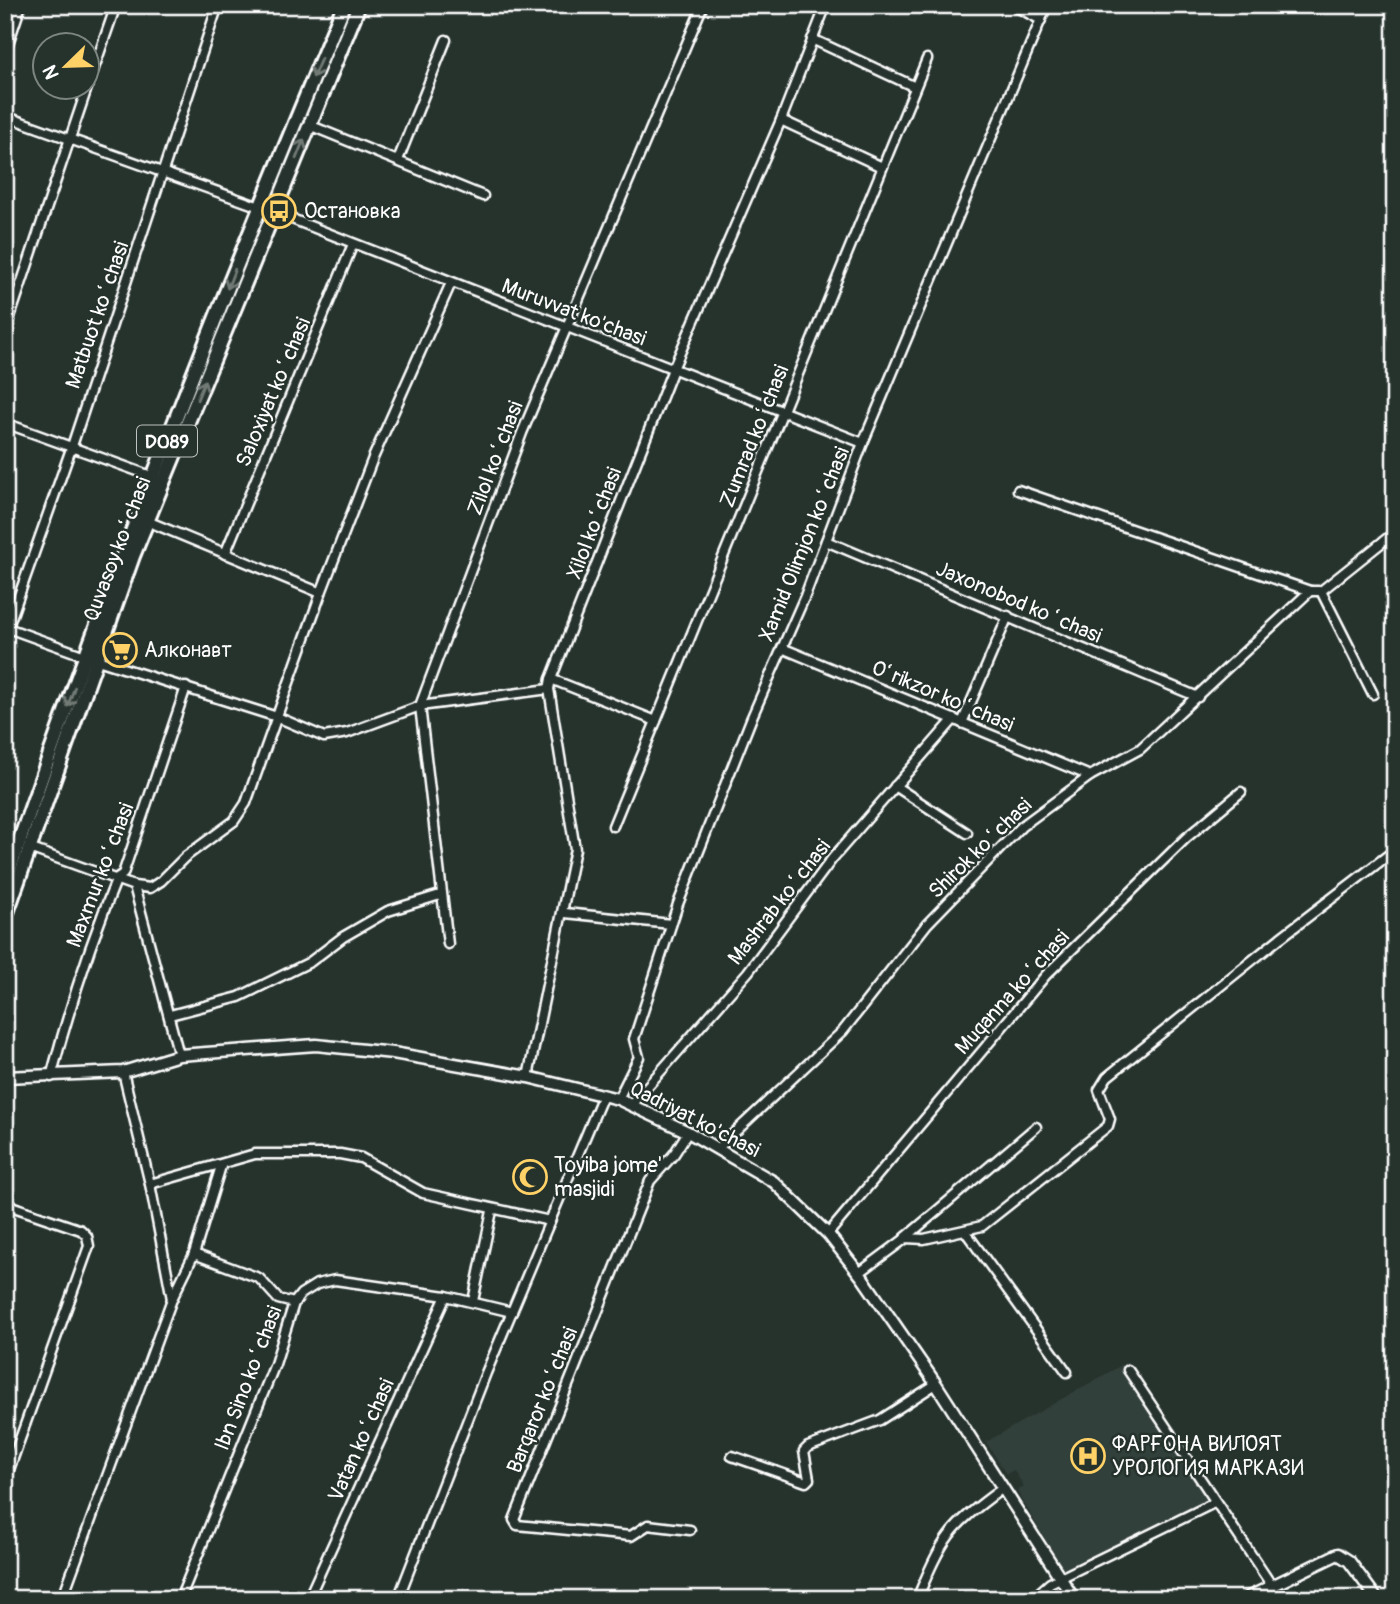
<svg xmlns="http://www.w3.org/2000/svg" width="1400" height="1604" viewBox="0 0 1400 1604" font-family="Pangolin,sans-serif">
<style>
.built{fill:#333f3a}
.lines{fill:none;stroke-linecap:round;stroke-linejoin:round}
.minor-casing{stroke:#fff;stroke-width:13}
.tertiary-casing{stroke:#fff;stroke-width:15}
.primary-casing{stroke:#fff;stroke-width:18}
.minor{stroke:#26332d;stroke-width:8}
.tertiary{stroke:#26332d;stroke-width:10}
.primary{stroke:#26332d;stroke-width:12}
.oneway{stroke:#727a76}
.labels{text-anchor:middle;stroke-width:5;stroke-linejoin:round;paint-order:stroke}
.shield{fill:#26332d;stroke:#bec2c0;stroke-width:2}
.shield-label{font-size:19px;font-weight:bold;fill:#fff}
.poi-label{font-size:21px;fill:#fff;stroke:#26332d;text-anchor:start}
.street-label{font-size:21px;fill:#fff;stroke:#26332d}
</style>
<rect width="100%" height="100%" fill="#26332d"/>
<filter id="ink" filterUnits="userSpaceOnUse"><feTurbulence type="fractalNoise" baseFrequency=".0143" numOctaves="2"/><feDisplacementMap in="SourceGraphic" scale="14" xChannelSelector="R" yChannelSelector="G"/><feConvolveMatrix kernelMatrix="1 2 1 2 8 2 1 2 1" color-interpolation-filters="sRGB"/></filter>
<g filter="url(#ink)">
<path class="built" d="M1127,1362L1208,1503L1065,1573L1017,1491L1024,1487L1015,1472L1014,1470L1006,1474L986,1442Z"/>
<g class="lines">
<g class="minor-casing">
<g id="minor">
<path d="M1013,5L1041,20"/>
<path d="M812,39L915,87"/>
<path d="M5,53L21,5"/>
<path d="M88,86L116,5"/>
<path d="M5,116L274,212L863,443"/>
<path d="M781,120L882,167"/>
<path d="M309,125L483,196"/>
<path d="M398,160L446,40"/>
<path d="M5,332L87,88"/>
<path d="M5,423L154,477"/>
<path d="M1018,490L1310,591"/>
<path d="M147,521L321,593"/>
<path d="M826,541L1198,697"/>
<path d="M225,554L353,244"/>
<path d="M1321,591L1373,694"/>
<path d="M5,627L85,656L277,717L324,737L347,733L420,706L549,689"/>
<path d="M5,635L72,446L218,5"/>
<path d="M782,648L1090,776"/>
<path d="M551,679L656,721"/>
<path d="M962,723L1008,616"/>
<path d="M895,786L967,833"/>
<path d="M613,826L927,59"/>
<path d="M29,848L134,886L150,888L161,881L185,857L234,821L246,803L321,593L373,458L451,283"/>
<path d="M134,886L179,1055"/>
<path d="M565,913L671,924"/>
<path d="M448,944L420,706L522,433L703,5"/>
<path d="M170,1015L239,997L310,962L343,937L388,911L440,895"/>
<path d="M51,1077C69,1009 90,943 117,878L123,874L186,687"/>
<path d="M528,1077L575,849L549,689L551,679L673,369L781,120L826,5"/>
<path d="M618,1099L639,1057L634,1039L678,904L752,717L805,596L863,443L1047,5"/>
<path d="M631,1105L748,972L832,859L954,719"/>
<path d="M688,1132L674,1154L650,1181L514,1520L517,1525L631,1536L648,1525L690,1530"/>
<path d="M718,1148L843,1031L927,924L1022,826L1090,776L1140,749L1310,591H1321L1395,532"/>
<path d="M221,1166L194,1254L259,1278L278,1299L294,1303"/>
<path d="M150,1184L255,1154H340L361,1158L423,1193L550,1221"/>
<path d="M5,1204L81,1230L87,1236L89,1246L5,1481"/>
<path d="M965,1231L1067,1372"/>
<path d="M828,1234L1046,975L1186,838L1241,792"/>
<path d="M905,1238L1036,1127"/>
<path d="M859,1273L906,1238L924,1239L982,1226L1108,1126L1110,1119L1099,1090L1107,1077L1280,938L1395,850"/>
<path d="M172,1299L194,1254"/>
<path d="M473,1301L492,1211"/>
<path d="M1128,1370L1272,1586"/>
<path d="M732,1456L806,1482L809,1479L804,1451L808,1447L880,1420L936,1384"/>
<path d="M62,1599L172,1299L150,1184L123,1072"/>
<path d="M180,1599L275,1364L294,1303L301,1294L317,1284L335,1280L446,1296L512,1312"/>
<path d="M308,1599L446,1296"/>
<path d="M398,1599L486,1373L603,1095"/>
<path d="M917,1599C943,1537 948,1528 1003,1488"/>
<path d="M1032,1599L1050,1583L1210,1505"/>
</g>
</g>
<g class="tertiary-casing">
<g id="tertiary">
<path d="M5,1077L123,1072L179,1055L316,1045L393,1053L528,1077L618,1099L688,1132L774,1182L828,1234L862,1277L936,1384L1074,1599"/>
<path d="M1245,1599L1338,1554L1349,1561L1377,1599"/>
</g>
</g>
<g class="primary-casing">
<g id="primary">
<path d="M5,883C106,586 223,294 344,5"/>
<path d="M5,918L133,556L359,5"/>
</g>
</g>
<use href="#minor" class="minor"/>
<use href="#tertiary" class="tertiary"/>
<use href="#primary" class="primary"/>
</g>
<defs><path id="oneway-shaft" d="M-6 0H5M1.5-3L5.5 0L1.5 3" fill="none" stroke-width="1.6" stroke-linecap="round" stroke-linejoin="round" transform="scale(1.75)"/></defs>
<g class="oneway">
<use href="#oneway-shaft" transform="translate(317 68) rotate(113)"/>
<use href="#oneway-shaft" transform="translate(300 149) rotate(-68)"/>
<use href="#oneway-shaft" transform="translate(231 279) rotate(111)"/>
<use href="#oneway-shaft" transform="translate(201 390) rotate(-68)"/>
<use href="#oneway-shaft" transform="translate(71 697) rotate(110)"/>
</g>
</g>
<defs>
<g id="bus-ring" transform="scale(1.75)"><circle r="9.5" fill="#26332d" stroke="#ffd166" stroke-width="1.5"/><path d="M-5-6H5V4H4V6H2V4H-2V6H-4V4H-5ZM-3.5-4V0h7V-4ZM-3.5 1.2v1.5H-2V1.2ZM2 1.2v1.5H3.5V1.2Z" fill="#ffd166"/></g>
<g id="supermarket-ring" transform="scale(1.75)"><circle r="9.5" fill="#26332d" stroke="#ffd166" stroke-width="1.5"/><path d="M-6-5.5h2.5l.6 2H6L4.5 2H-2.5L-4.4-4H-6ZM-1.5 3.2a1.3 1.3 0 1 0 .1 0ZM3 3.2a1.3 1.3 0 1 0 .1 0Z" fill="#ffd166"/></g>
<g id="mosque-ring" transform="scale(1.75)"><circle r="9.5" fill="#26332d" stroke="#ffd166" stroke-width="1.5"/><path d="M3.5-4.9A6 6 0 1 0 3.5 4.9A5 5 0 1 1 3.5-4.9Z" fill="#ffd166"/></g>
<g id="hospital-ring" transform="scale(1.75)"><circle r="9.5" fill="#26332d" stroke="#ffd166" stroke-width="1.5"/><path d="M-5-5h3v3.5h4V-5h3V5h-3V1.5h-4V5h-3Z" fill="#ffd166"/></g>
</defs>
<g fill-rule="evenodd">
<use href="#bus-ring" x="279" y="211"/>
<use href="#supermarket-ring" x="120" y="650"/>
<use href="#mosque-ring" x="530" y="1177"/>
<use href="#hospital-ring" x="1088" y="1456"/>
</g>
<g class="labels">
<rect class="shield" x="137" y="425.5" width="60" height="31" rx="5"/>
<g class="shield-label">
<text x="167" y="448">D089</text>
</g>
<g class="poi-label">
<text x="304" y="218">Остановка</text>
<text x="144" y="657">Алконавт</text>
<text x="554" y="1172">Toyiba jome'<tspan x="554" dy="24">masjidi</tspan></text>
<text x="1112" y="1451">ФАРҒОНА ВИЛОЯТ<tspan x="1112" dy="24">УРОЛОГИЯ МАРКАЗИ</tspan></text>
</g>
<g class="street-label">
<text transform="translate(574 312) rotate(21)" y="7">Muruvvat ko'chasi</text>
<text transform="translate(97 315) rotate(-71)" y="7">Matbuot koʻchasi</text>
<text transform="translate(273 392) rotate(-67)" y="7">Saloxiyat koʻchasi</text>
<text transform="translate(754 436) rotate(-68)" y="7">Zumrad koʻchasi</text>
<text transform="translate(495 458) rotate(-69)" y="7">Zilol koʻchasi</text>
<text transform="translate(594 523) rotate(-69)" y="7">Xilol koʻchasi</text>
<text transform="translate(804 544) rotate(-68)" y="7">Xamid Olimjon koʻchasi</text>
<text transform="translate(117 549) rotate(-69)" y="7">Quvasoy koʻchasi</text>
<text transform="translate(1019 602) rotate(23)" y="7">Jaxonobod koʻchasi</text>
<text transform="translate(943 696) rotate(23)" y="7">Oʻrikzor koʻchasi</text>
<text transform="translate(980 848) rotate(-44)" y="7">Shirok koʻchasi</text>
<text transform="translate(100 875) rotate(-69)" y="7">Maxmur koʻchasi</text>
<text transform="translate(779 902) rotate(-52)" y="7">Mashrab koʻchasi</text>
<text transform="translate(1012 992) rotate(-48)" y="7">Muqanna koʻchasi</text>
<text transform="translate(695 1119) rotate(27)" y="7">Qadriyat ko'chasi</text>
<text transform="translate(248 1378) rotate(-69)" y="7">Ibn Sino koʻchasi</text>
<text transform="translate(542 1400) rotate(-68)" y="7">Barqaror koʻchasi</text>
<text transform="translate(361 1440) rotate(-66)" y="7">Vatan koʻchasi</text>
</g>
</g>
<rect width="1400" height="1604" fill="none" stroke="#26332d" stroke-width="28"/>
<rect x="14" y="14" width="1372" height="1576" fill="none" stroke="#fff" stroke-width="2.5" filter="url(#ink)"/>
<g transform="translate(66 66) rotate(247)"><circle r="33" fill="#26332d" stroke="#7d8581" stroke-width="2"/>
<path d="M0-5L12 26L0 18L-12 26Z" fill="#ffd166"/>
<text y="-10" font-size="19" font-weight="bold" text-anchor="middle" fill="#ffffff">N</text>
</g>
</svg>
